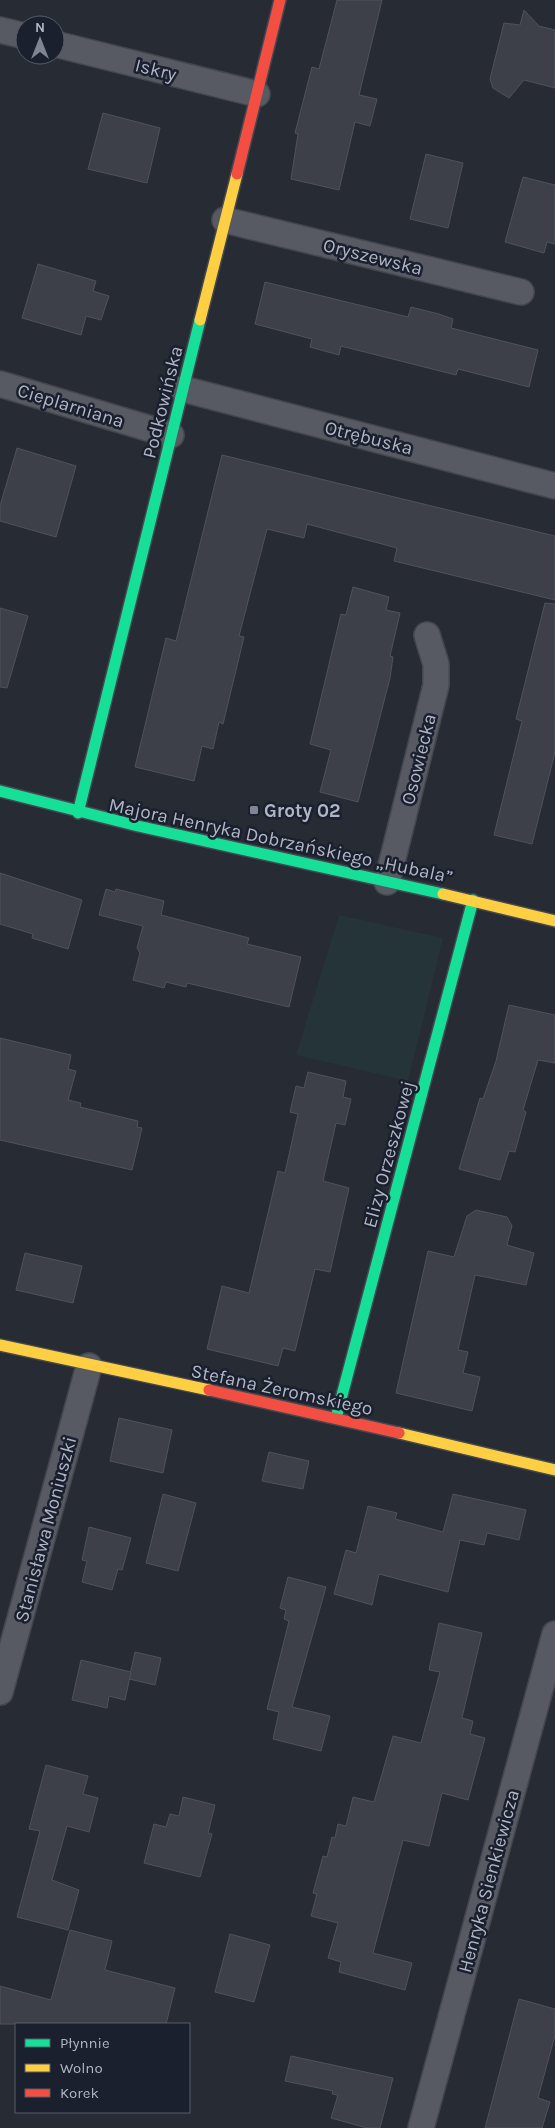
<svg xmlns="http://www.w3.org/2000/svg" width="555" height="2128" viewBox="0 0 555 2128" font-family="Karla,sans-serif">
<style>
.green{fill:#243439}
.building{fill:#3d4049;stroke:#4f525c}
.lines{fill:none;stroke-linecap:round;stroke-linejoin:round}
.street-casing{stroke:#43464d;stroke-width:28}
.fast-casing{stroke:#444851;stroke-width:14}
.slow-casing{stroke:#444851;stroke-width:14}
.jam-casing{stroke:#444851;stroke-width:14}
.street{stroke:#575a62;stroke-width:25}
.fast{stroke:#16e098;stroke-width:11}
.slow{stroke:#ffcf43;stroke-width:11}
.jam{stroke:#f24e42;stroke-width:11}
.poi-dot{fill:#808593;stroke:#1b202e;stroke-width:2}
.labels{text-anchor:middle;stroke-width:5;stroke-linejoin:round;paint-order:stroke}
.street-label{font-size:19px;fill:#b0b5c6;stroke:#1b202e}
.poi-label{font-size:19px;font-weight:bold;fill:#b0b5c6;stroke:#1b202e;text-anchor:start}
</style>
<rect width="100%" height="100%" fill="#272b34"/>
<path class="green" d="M339,915L443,938L408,1081L296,1055Z"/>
<g class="building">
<path d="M337,0H382L359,95L377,99L370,126L355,122L339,190L291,179L298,134L295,133L312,67L319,69Z"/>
<path d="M524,10L539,26L555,30V88L524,80L509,98L493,88L490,79L504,23L520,25Z"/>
<path d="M103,113L160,128L147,183L88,169Z"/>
<path d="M426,154L463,163L448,228L410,219Z"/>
<path d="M523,177L555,185V244L547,242L544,253L505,242Z"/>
<path d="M38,264L96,281L93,291L109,296L101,320L86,316L81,335L22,318Z"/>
<path d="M265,282L408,317L411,307L439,314L453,319L451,328L538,350L529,387L458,369L456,375L341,346L339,355L310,347L312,339L255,324Z"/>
<path d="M17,448L76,466L56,537L0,521V506Z"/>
<path d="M222,455L555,536V600L394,561L397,548L307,524L304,538L267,529L239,636L244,637L223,724L219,722L213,749L202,746L194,781L135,767L166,638L176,641Z"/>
<path d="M353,587L389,597L386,610L400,613L390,656L393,657L390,678L358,802L320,792L331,750L310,744L341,614L346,615Z"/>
<path d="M545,603L555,604V752L532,844L494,835L522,721L516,719Z"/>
<path d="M0,608L28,616L7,688L0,687Z"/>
<path d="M0,873L82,900L68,949L32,938L33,934L0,924Z"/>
<path d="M106,889L115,892L116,889L164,901L161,915L249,938L247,944L301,957L289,1007L187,983L186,987L166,982L164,988L133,980L140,953L137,948L143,926L99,915Z"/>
<path d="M509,1005L555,1015V1063L538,1060L523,1110L526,1112L515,1152L509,1151L500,1180L459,1169L480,1098L483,1099L496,1061Z"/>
<path d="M0,1038L71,1055L68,1069L76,1071L68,1100L81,1103L80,1107L138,1121L137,1127L142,1128L132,1170L0,1140Z"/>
<path d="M308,1072L346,1081L343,1097L351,1099L345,1125L336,1123L323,1181L349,1188L330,1272L315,1269L295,1351L283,1348L278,1366L207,1349L222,1286L249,1293L278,1171L285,1173L298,1114L290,1112L296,1086L304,1088Z"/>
<path d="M476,1210L507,1217L512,1226L507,1245L534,1253L526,1285L475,1275L458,1350L468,1352L463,1373L480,1377L472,1411L396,1393L428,1251L454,1257L467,1216Z"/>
<path d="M25,1253L82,1266L73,1303L16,1290Z"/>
<path d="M119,1418L172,1430L163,1473L110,1461Z"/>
<path d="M269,1452L309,1461L303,1489L262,1481Z"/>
<path d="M163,1494L196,1503L178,1571L146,1563Z"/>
<path d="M453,1494L526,1510L519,1540L487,1533L484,1545L460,1540L448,1592L379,1574L372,1605L334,1594L346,1550L356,1553L368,1506L397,1513L395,1519L443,1532Z"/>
<path d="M89,1527L131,1538L122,1570L118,1569L112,1590L82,1582L87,1561L82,1560Z"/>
<path d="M288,1577L326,1587L292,1707L330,1716L321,1751L273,1739L279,1712L267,1709L289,1621L284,1619L286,1610L280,1608Z"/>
<path d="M439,1623L482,1633L462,1718L473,1721L470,1734L485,1738L468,1800L442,1793L429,1846L403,1840L373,1953L412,1963L405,1990L339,1972L341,1962L328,1958L338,1923L311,1916L317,1894L313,1893L323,1856L327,1857L332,1837L335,1838L338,1824L346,1826L353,1797L374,1802L393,1736L421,1743L440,1672L429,1670Z"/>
<path d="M135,1652L161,1658L155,1685L129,1679Z"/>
<path d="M81,1660L131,1672L125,1700L109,1696L107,1708L72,1700Z"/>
<path d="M46,1765L88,1776L83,1794L98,1798L89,1832L67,1826L52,1880L79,1890L68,1930L17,1917L40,1831L29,1829Z"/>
<path d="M183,1797L215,1805L208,1833L212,1834L200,1877L144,1863L154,1824L166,1827L170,1814L179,1816Z"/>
<path d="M70,1930L112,1941L105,1970L175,1988L166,2024H0V1986L51,2000Z"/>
<path d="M230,1934L270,1945L254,2002L215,1992Z"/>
<path d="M519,1999L555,2009V2035L538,2098L550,2102L542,2128H485Z"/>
<path d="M291,2056L393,2078L380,2128H367L331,2118L338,2095L332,2094L333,2091L285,2081Z"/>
</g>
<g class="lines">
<g class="street-casing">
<g id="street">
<path d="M0,30L25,36"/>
<path d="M55,44L257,94"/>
<path d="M225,220L521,292"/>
<path d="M0,384L171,435"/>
<path d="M183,389L555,486"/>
<path d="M387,882L436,685V664L427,635"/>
<path d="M0,1692L89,1366"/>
<path d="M421,2128L555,1634"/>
</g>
</g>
<g class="fast-casing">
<g id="fast">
<path d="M0,791L138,826L443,894"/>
<path d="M78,813L200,320"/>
<path d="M336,1418L473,900"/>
</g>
</g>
<g class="slow-casing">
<g id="slow">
<path d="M200,320L237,174"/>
<path d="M443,894L555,921"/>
<path d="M0,1345L209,1390"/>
<path d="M399,1433L555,1470"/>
</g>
</g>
<g class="jam-casing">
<g id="jam">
<path d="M237,174L280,0"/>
<path d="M209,1390L399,1433"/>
</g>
</g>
<use href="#street" class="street"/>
<use href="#fast" class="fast"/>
<use href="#slow" class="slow"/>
<use href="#jam" class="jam"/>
</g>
<rect class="poi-dot" x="249" y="805" width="10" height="10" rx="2.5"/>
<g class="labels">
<g class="street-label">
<text transform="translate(156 69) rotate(14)" y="7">Iskry</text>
<text transform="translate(373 256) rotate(14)" y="7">Oryszewska</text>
<text transform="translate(162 402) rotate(-76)" y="7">Podkowińska</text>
<text transform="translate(71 405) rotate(17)" y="7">Cieplarniana</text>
<text transform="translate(369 437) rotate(14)" y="7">Otrębuska</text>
<text transform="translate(418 759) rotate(-76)" y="7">Osowiecka</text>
<text transform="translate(281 840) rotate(12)" y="7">Majora Henryka Dobrzańskiego „Hubala”</text>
<text transform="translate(388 1154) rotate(-75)" y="7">Elizy Orzeszkowej</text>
<text transform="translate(282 1389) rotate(12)" y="7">Stefana Żeromskiego</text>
<text transform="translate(45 1529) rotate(-75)" y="7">Stanisława Moniuszki</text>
<text transform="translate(488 1881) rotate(-75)" y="7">Henryka Sienkiewicza</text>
</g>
<g class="poi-label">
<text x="264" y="817">Groty 02</text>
</g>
</g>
<rect x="15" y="2023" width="175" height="90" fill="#1b202e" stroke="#575c6b"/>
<rect x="25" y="2039" width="25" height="8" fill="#16e098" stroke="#575c6b"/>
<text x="60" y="2048" font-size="15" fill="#b0b5c6">Płynnie</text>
<rect x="25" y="2064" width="25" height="8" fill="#ffcf43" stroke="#575c6b"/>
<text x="60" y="2073" font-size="15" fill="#b0b5c6">Wolno</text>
<rect x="25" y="2089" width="25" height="8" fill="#f24e42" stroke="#575c6b"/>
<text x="60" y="2098" font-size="15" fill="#b0b5c6">Korek</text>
<g transform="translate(40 40)"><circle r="24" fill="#1b202e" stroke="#575c6b"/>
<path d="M0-4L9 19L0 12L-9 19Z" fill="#808593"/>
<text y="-8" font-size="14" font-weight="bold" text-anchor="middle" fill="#b0b5c6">N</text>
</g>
</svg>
